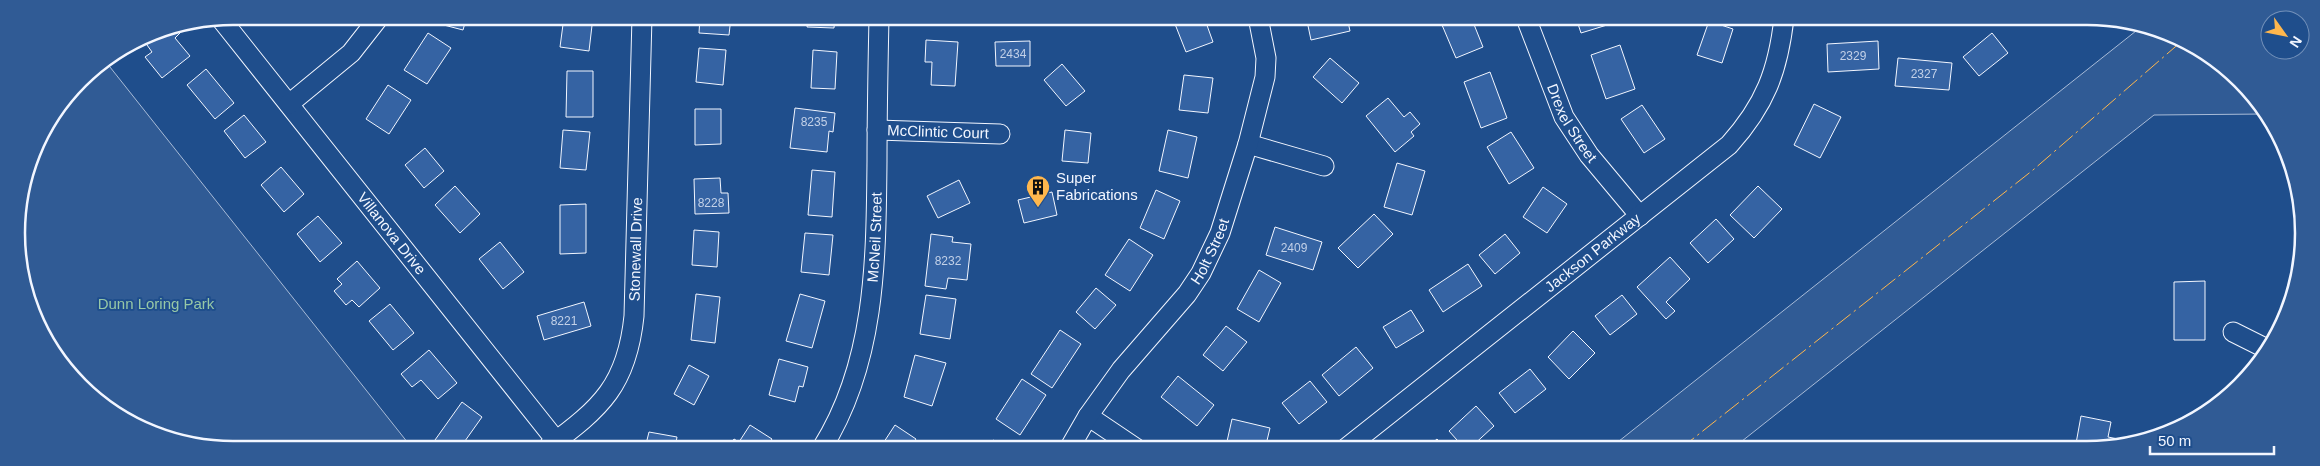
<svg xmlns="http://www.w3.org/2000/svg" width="2320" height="466" viewBox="0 0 2320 466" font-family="Arial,sans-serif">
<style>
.green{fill:#305b95;stroke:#a8bbd7}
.building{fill:#3563a3;stroke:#f2f6ff}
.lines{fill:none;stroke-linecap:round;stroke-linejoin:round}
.minor-casing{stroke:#f2f6ff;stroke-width:21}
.minor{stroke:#1f4e8c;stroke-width:19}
.power{stroke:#ffb74d;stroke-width:1;stroke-dasharray:18 4 2.5 4;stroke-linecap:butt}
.labels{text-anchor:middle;stroke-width:4;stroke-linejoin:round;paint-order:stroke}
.number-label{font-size:12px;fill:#c3d1e8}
.street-label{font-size:15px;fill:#f2f6ff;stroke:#1f4e8c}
.poi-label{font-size:15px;fill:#f2f6ff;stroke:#1f4e8c;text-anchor:start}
.park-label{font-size:15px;fill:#97c8a6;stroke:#1f4e8c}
.rim{fill:none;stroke:#f2f6ff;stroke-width:2.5}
</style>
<rect width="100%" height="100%" fill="#1f4e8c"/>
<g class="green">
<path d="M2141,27L2195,45L2259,101L2265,114L2154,115L1732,449H1609Z"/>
<path d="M106,62L412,448H205L125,421L70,376L28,303L17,219L33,150L80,80Z"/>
</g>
<g class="building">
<path d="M438,16H467L463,30L436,23Z"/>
<path d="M564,17H593L589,51L560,47Z"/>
<path d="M700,17H731L729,35L699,33Z"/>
<path d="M808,17H835L834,28L807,27Z"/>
<path d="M1177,17H1204L1213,42L1186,52L1173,19Z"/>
<path d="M1312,17H1347L1350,31L1311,40L1307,21L1313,20Z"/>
<path d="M1462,17H1471L1483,47L1456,58L1442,25Z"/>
<path d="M1576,18H1604L1607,25L1581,33Z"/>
<path d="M1709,21L1733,29L1722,63L1697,55Z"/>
<path d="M176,28L180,33L175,38L190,56L162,78L145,57L152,52L142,38L150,33Z"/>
<path d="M428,33L451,48L427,84L404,70Z"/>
<path d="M1992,33L2008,53L1979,76L1963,57Z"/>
<path d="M926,40L958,42L955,86L931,85L932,62H925Z"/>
<path d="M1030,41V66H996L995,42Z"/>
<path d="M1878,41L1879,69L1828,72L1827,44Z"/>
<path d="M1620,45L1635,89L1606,99L1591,55Z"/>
<path d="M699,48L726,50L723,85L696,82Z"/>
<path d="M813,50L837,52L835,89L811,88Z"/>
<path d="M1330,58L1359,83L1342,103L1313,77Z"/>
<path d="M1898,58L1952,63L1949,90L1895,86Z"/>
<path d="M1062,64L1085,91L1066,106L1044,80Z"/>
<path d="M206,69L234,103L215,119L187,85Z"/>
<path d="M567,71H593V117H566Z"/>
<path d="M1490,72L1507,118L1481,128L1464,82Z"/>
<path d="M1184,75L1213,78L1208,113L1179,110Z"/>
<path d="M388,85L411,100L389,134L366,119Z"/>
<path d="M1388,98L1404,117L1410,112L1420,124L1411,132L1414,136L1395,152L1366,116Z"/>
<path d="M1814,104L1841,117L1820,158L1794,145Z"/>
<path d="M1642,105L1665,139L1644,153L1621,119Z"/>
<path d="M795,108L835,113L833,132L829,131L827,152L790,148Z"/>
<path d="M695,109H721V144L695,145Z"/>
<path d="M244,115L266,142L245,158L224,131Z"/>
<path d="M563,130L590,132L586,170L560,168Z"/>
<path d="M1065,130L1091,133L1088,163L1062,161Z"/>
<path d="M1168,130L1197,137L1188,178L1159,171Z"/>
<path d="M1511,132L1534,168L1509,184L1487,147Z"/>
<path d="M425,148L444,171L424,188L405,165Z"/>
<path d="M1397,163L1425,171L1412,215L1384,207Z"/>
<path d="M281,167L304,194L284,212L261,185Z"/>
<path d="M812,170L835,172L832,217L808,215Z"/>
<path d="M720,178L721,193H728L729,213L695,214L694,179Z"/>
<path d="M959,180L970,203L938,218L927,196Z"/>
<path d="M455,186L480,214L460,233L435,205Z"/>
<path d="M1758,186L1782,209L1754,238L1730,215Z"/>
<path d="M1543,187L1567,204L1547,233L1523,217Z"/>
<path d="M1156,190L1180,201L1164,239L1140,228Z"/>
<path d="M1052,192L1057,215L1024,223L1018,200Z"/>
<path d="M586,204V253L560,254V205Z"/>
<path d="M1374,214L1393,234L1358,268L1338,248Z"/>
<path d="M318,216L342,243L320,262L297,234Z"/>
<path d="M1716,219L1734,239L1708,263L1690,243Z"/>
<path d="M1275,227L1322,242L1313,270L1266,255Z"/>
<path d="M694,230L719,232L717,267L692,265Z"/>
<path d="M805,233L833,235L829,275L801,272Z"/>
<path d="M931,234L953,237L952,242L971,244L967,280L948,278L946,289L925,286Z"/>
<path d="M1505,234L1520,253L1495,274L1479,255Z"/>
<path d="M1129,239L1153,255L1130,291L1105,275Z"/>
<path d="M500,242L524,272L503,289L479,259Z"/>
<path d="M1670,257L1690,279L1666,302L1675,311L1666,319L1637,287Z"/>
<path d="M357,261L380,288L359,307L352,300L346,305L334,291L342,284L337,279Z"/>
<path d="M1468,264L1482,286L1443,312L1429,290Z"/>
<path d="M1259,270L1281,283L1259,322L1237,309Z"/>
<path d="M2205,281V340H2174V282Z"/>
<path d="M1096,288L1116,305L1095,329L1076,312Z"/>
<path d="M696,294L720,297L715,343L691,340Z"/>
<path d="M800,294L825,301L812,348L786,341Z"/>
<path d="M926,295L956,299L950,339L920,334Z"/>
<path d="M1622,295L1637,314L1610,335L1595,316Z"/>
<path d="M584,302L591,326L544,340L537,316Z"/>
<path d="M390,304L414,333L393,350L369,321Z"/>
<path d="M1411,310L1424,331L1396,348L1383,327Z"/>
<path d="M1226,326L1247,342L1223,371L1203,355Z"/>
<path d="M1060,330L1081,344L1052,388L1031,374Z"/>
<path d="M1573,331L1595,353L1569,379L1548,357Z"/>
<path d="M1356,347L1373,368L1339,396L1322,375Z"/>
<path d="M429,350L457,383L438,399L421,380L412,387L401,374Z"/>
<path d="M915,355L946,363L932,406L904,397Z"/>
<path d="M779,359L808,367L803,387L799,386L795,402L769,395Z"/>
<path d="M689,365L709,376L694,405L674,394Z"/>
<path d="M1530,369L1546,389L1515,413L1499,393Z"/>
<path d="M1178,376L1214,405L1197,426L1161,397Z"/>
<path d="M1022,379L1046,395L1020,435L996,419Z"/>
<path d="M1310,381L1327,402L1299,424L1282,403Z"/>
<path d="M462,402L482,417L460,448H432L430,447Z"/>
<path d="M1476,406L1494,426L1469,449H1465L1449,431Z"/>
<path d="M2081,416L2111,422L2108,437L2123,440L2122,444L2101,449H2075Z"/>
<path d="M1232,419L1270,428L1265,449H1239L1226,446Z"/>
<path d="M750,425L772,439L766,448H728L734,439L739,442Z"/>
<path d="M895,425L916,439L910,448H880Z"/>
<path d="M649,432L677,437L675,448H645Z"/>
<path d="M1437,439L1446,449H1425Z"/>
<path d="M993,440L1009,448H989Z"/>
</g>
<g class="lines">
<g class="minor-casing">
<g id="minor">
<path id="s1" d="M1526,18L1564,117L1589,155L1640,216"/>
<path id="s2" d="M221,19L562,448"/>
<path d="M289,104L351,53L380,16"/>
<path id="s3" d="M877,130L1000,134"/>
<path d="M1248,144L1324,166"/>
<path d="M2233,332L2267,349"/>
<path d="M1088,416L1137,449"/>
<path id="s4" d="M548,447C601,408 627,385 634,316L642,17"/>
<path id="s5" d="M822,448C876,362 876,260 877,161C877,113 878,65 879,17"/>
<path id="s6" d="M1069,449L1088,416L1121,370L1187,294L1201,273L1220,233L1248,144L1265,77L1266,58L1258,17"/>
<path id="s7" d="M1345,449L1729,145C1765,105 1778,71 1784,18"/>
</g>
</g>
<use href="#minor" class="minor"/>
<path class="power" d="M1680,449L2033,170L2182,41"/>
</g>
<defs>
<g id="building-pin" transform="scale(1.25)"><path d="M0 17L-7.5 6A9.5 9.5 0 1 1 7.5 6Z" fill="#ffb74d" stroke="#1f4e8c"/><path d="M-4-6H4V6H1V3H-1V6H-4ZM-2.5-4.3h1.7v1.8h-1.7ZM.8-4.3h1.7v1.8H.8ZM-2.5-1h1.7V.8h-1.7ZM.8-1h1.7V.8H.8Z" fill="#111"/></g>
</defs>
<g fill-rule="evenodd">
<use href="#building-pin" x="1038" y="187"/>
</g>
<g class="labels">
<g class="number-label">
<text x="1013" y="58">2434</text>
<text x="1853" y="60">2329</text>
<text x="1924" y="78">2327</text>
<text x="814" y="126">8235</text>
<text x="711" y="207">8228</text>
<text x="1294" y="252">2409</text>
<text x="948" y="265">8232</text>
<text x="564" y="325">8221</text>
</g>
<g class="street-label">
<text dy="5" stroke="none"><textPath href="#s1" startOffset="115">Drexel Street</textPath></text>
<text dy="5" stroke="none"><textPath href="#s3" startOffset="61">McClintic Court</textPath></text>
<text dy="5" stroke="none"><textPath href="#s2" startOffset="274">Villanova Drive</textPath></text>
<text dy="5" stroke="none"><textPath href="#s5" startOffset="220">McNeil Street</textPath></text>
<text dy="5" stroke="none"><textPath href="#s4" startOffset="230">Stonewall Drive</textPath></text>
<text dy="5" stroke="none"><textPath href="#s6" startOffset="244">Holt Street</textPath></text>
<text dy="5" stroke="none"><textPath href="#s7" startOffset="316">Jackson Parkway</textPath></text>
</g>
<g class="poi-label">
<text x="1056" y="183">Super<tspan x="1056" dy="17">Fabrications</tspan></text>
</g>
<g class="park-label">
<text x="156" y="309">Dunn Loring Park</text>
</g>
</g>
<path d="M0 0H2320V466H0ZM233 25H2087A208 208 0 0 1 2295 233V233A208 208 0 0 1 2087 441H233A208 208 0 0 1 25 233V233A208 208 0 0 1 233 25Z" fill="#305b95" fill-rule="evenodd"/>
<path class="rim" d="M233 25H2087A208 208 0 0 1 2295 233V233A208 208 0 0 1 2087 441H233A208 208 0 0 1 25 233V233A208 208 0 0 1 233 25Z"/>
<g transform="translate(2285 35) rotate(123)"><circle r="24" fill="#1f4e8c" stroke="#7391ba"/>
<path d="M0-4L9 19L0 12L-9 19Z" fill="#ffb74d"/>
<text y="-8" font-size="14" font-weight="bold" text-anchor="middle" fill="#f2f6ff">N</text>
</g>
<path d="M2150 446v8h124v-8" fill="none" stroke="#f2f6ff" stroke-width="2.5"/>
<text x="2158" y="446" font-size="15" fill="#f2f6ff" stroke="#1f4e8c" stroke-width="4" paint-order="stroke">50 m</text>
</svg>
